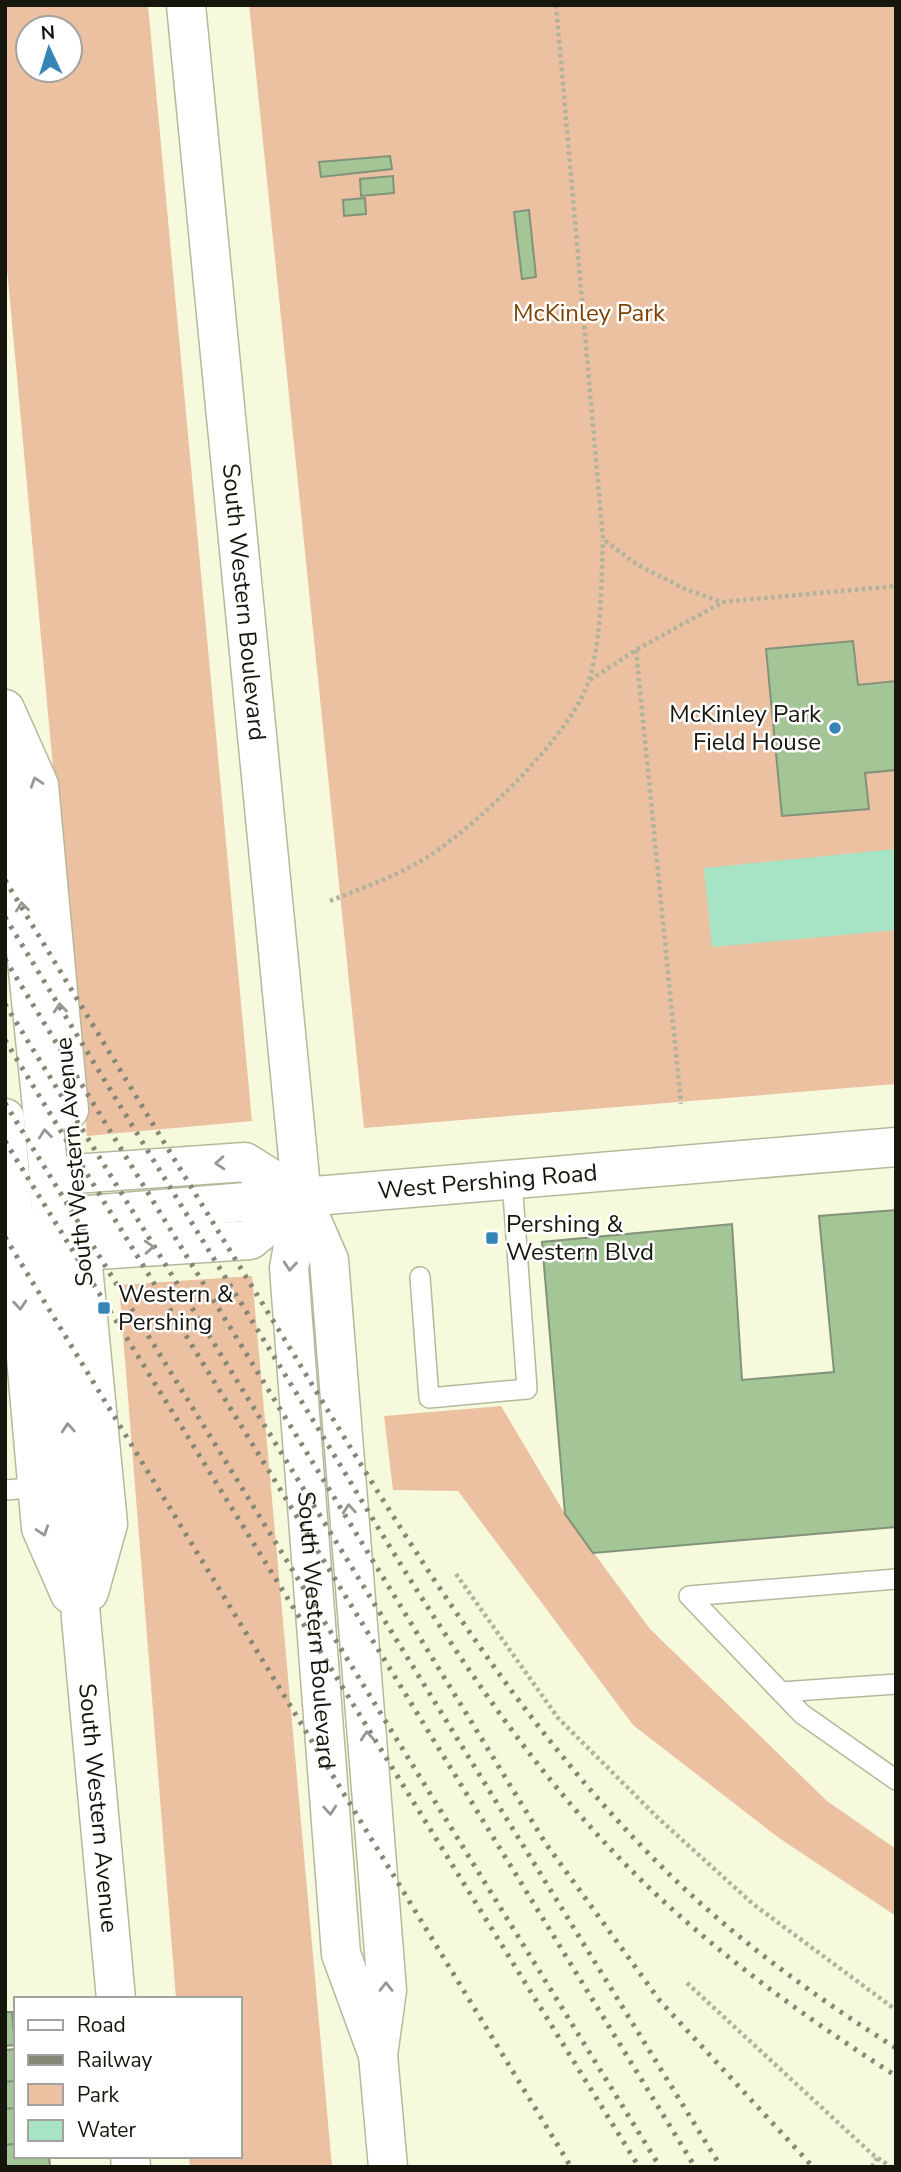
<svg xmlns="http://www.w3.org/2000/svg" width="901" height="2172" viewBox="0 0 901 2172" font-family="'Nunito Sans',sans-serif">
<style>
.green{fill:#ebc1a2;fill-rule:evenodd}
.water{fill:#a7e3c5}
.building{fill:#a4c595;stroke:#82927b;stroke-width:2}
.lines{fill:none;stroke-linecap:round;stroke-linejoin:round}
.lane-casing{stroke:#b6b89d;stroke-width:22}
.secondary-casing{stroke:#b6b89d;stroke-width:41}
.path{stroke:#b2b39c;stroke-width:4.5;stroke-dasharray:3.5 3.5;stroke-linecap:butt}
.lane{stroke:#fff;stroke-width:19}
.secondary{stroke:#fff;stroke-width:38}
.rail{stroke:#868774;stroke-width:5;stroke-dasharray:3.5 7;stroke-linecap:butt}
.oneway{stroke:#969692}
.poi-dot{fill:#3784b6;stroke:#fff;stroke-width:2.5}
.labels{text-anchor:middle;stroke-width:5;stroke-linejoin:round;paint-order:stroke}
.park-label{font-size:24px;fill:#7d4204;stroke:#fff}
.street-label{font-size:24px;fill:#16160c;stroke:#fff}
.poi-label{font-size:24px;fill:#16160c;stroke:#fff;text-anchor:start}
</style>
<rect width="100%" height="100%" fill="#f7f9dc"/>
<g class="green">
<path d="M5,5H148L252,1121L87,1136L5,247ZM28,28H70V70H28Z"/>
<path d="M249,5H896V1084L364,1128Z"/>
<path d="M252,1276L332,2167H190L189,2156H240V1999H176L119,1285Z"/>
<path d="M501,1406L565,1514L650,1629L827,1801L896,1849V1916L779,1838L633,1725L458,1491L393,1490L384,1416Z"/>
</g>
<path class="water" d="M896,849V930L712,947L704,868Z"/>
<g class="building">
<path d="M390,156L392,169L321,177L319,162Z"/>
<path d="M393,176L394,193L361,196L360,179Z"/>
<path d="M365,198L366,214L344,216L343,200Z"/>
<path d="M529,210L536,277L522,279L514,212Z"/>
<path d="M853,641L858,685L896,681V770L865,773L869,809L782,816L766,649Z"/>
<path d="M896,1210V1527L593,1553L565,1514L542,1242L732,1224L742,1380L834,1372L819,1216Z"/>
<path d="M5,2012H12L15,2045L5,2046Z"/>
<path d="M16,2049V2081L5,2082V2050Z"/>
<path d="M16,2081V2108L5,2109V2082Z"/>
<path d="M16,2108V2144L5,2145V2109Z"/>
<path d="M16,2144V2156H49L50,2167H5V2145Z"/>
</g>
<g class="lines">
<g class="lane-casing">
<g id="lane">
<path d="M420,1277L429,1398L527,1389L512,1180"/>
<path d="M5,1490L43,1487"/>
<path d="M896,1579L689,1596L802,1714L896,1780"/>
<path d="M781,1692L896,1684"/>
</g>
</g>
<g class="secondary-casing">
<g id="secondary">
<path id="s1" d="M186,5L302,1198L289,1268L341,1954L378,2055"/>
<path d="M5,709L39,785L69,1110"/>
<path id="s2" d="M5,746L47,1156L81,1618L116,1999"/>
<path d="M5,1118L41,1528L70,1594"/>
<path d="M74,1174L245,1162L302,1198"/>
<path d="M302,1198L329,1260L387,1990L378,2055L388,2167"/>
<path d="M78,1215L108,1524L89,1592"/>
<path id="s3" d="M5,1238L53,1234L78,1216L896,1147"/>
<path d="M81,1251L250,1240L302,1198"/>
<path d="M130,2156L131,2167"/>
</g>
</g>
<g class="path">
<path d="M556,5L603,539L636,564L685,589L722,602L896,586"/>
<path d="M636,650L681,1104"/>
<path d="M590,680L636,650L721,603"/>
<path d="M330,901C364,887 401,875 432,854C479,823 575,732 590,677C602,633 601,586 603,540"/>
<path d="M456,1574L558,1718L658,1818L753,1904L896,2010"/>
<path d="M687,1983L872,2154L891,2167"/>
<path d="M872,2167L877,2158"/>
</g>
<use href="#lane" class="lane"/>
<use href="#secondary" class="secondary"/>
<g class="rail">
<path d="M5,880C99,1035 193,1191 288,1345C400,1529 512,1719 666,1871C734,1938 815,1997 896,2048"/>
<path d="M5,917C109,1088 214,1259 319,1430C411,1582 502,1739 627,1866C707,1947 800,2014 896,2076"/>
<path d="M5,959L546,1844L660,2001L813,2167"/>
<path d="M5,1004L721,2167"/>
<path d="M5,1040L695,2167"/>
<path d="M5,1103L660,2167"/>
<path d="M5,1141L639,2167"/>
<path d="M5,1237L571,2167"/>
</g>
</g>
<defs><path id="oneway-chevron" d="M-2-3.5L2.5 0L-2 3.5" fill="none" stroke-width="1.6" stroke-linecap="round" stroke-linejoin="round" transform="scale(1.75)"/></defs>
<g class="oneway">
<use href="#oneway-chevron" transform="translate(36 782) rotate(-108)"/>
<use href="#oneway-chevron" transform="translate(22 907) rotate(-96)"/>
<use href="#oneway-chevron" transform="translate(60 1008) rotate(-95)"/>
<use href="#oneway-chevron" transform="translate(45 1134) rotate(-96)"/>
<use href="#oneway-chevron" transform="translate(220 1163) rotate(176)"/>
<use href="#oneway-chevron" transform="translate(149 1247) rotate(-4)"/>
<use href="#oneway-chevron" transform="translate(290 1266) rotate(95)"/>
<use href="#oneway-chevron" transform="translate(20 1305) rotate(85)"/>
<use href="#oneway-chevron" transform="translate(68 1428) rotate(-94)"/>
<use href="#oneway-chevron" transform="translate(349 1509) rotate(-95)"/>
<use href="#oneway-chevron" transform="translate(43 1531) rotate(72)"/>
<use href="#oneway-chevron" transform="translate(367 1736) rotate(-95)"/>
<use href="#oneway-chevron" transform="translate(330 1810) rotate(86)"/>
<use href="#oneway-chevron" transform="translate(386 1987) rotate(-90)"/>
</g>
<g class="poi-dot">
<circle cx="835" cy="728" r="7"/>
<rect x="485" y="1231" width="14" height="14" rx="3.5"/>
<rect x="97" y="1301" width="14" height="14" rx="3.5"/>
</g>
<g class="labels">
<g class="park-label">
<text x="589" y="321">McKinley Park</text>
</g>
<g class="street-label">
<text dy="8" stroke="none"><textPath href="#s1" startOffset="600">South Western Boulevard</textPath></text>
<text transform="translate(74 1162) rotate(-95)" y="8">South Western Avenue</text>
<text dy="8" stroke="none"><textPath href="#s3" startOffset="490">West Pershing Road</textPath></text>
<text dy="8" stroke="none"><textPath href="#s1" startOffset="1633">South Western Boulevard</textPath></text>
<text dy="8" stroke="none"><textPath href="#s2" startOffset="1066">South Western Avenue</textPath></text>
</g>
<g class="poi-label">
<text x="821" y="722" text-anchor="end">McKinley Park<tspan x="821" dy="28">Field House</tspan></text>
<text x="506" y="1232">Pershing &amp;<tspan x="506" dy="28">Western Blvd</tspan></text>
<text x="118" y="1302">Western &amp;<tspan x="118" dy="28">Pershing</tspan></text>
</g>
</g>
<rect width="901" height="2172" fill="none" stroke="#16160c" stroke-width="14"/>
<rect x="14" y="1997" width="228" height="161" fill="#ffffff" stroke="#a2a29e" stroke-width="2"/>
<rect x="28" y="2020" width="35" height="10" fill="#ffffff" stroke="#a2a29e" stroke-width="2"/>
<text x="77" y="2032" font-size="21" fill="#16160c">Road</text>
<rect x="28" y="2055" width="35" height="10" fill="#868774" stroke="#a2a29e" stroke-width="2"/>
<text x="77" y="2067" font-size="21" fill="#16160c">Railway</text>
<rect x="28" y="2084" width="35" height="21" fill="#ebc1a2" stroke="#a2a29e" stroke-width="2"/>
<text x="77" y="2102" font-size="21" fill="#16160c">Park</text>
<rect x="28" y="2120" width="35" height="21" fill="#a7e3c5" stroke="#a2a29e" stroke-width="2"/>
<text x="77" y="2137" font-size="21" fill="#16160c">Water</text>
<g transform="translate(49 49) rotate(356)"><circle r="33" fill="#ffffff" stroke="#a2a29e" stroke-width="2"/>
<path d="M0-5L12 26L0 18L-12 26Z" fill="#3784b6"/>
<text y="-10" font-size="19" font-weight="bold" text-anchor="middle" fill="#16160c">N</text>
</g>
</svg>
